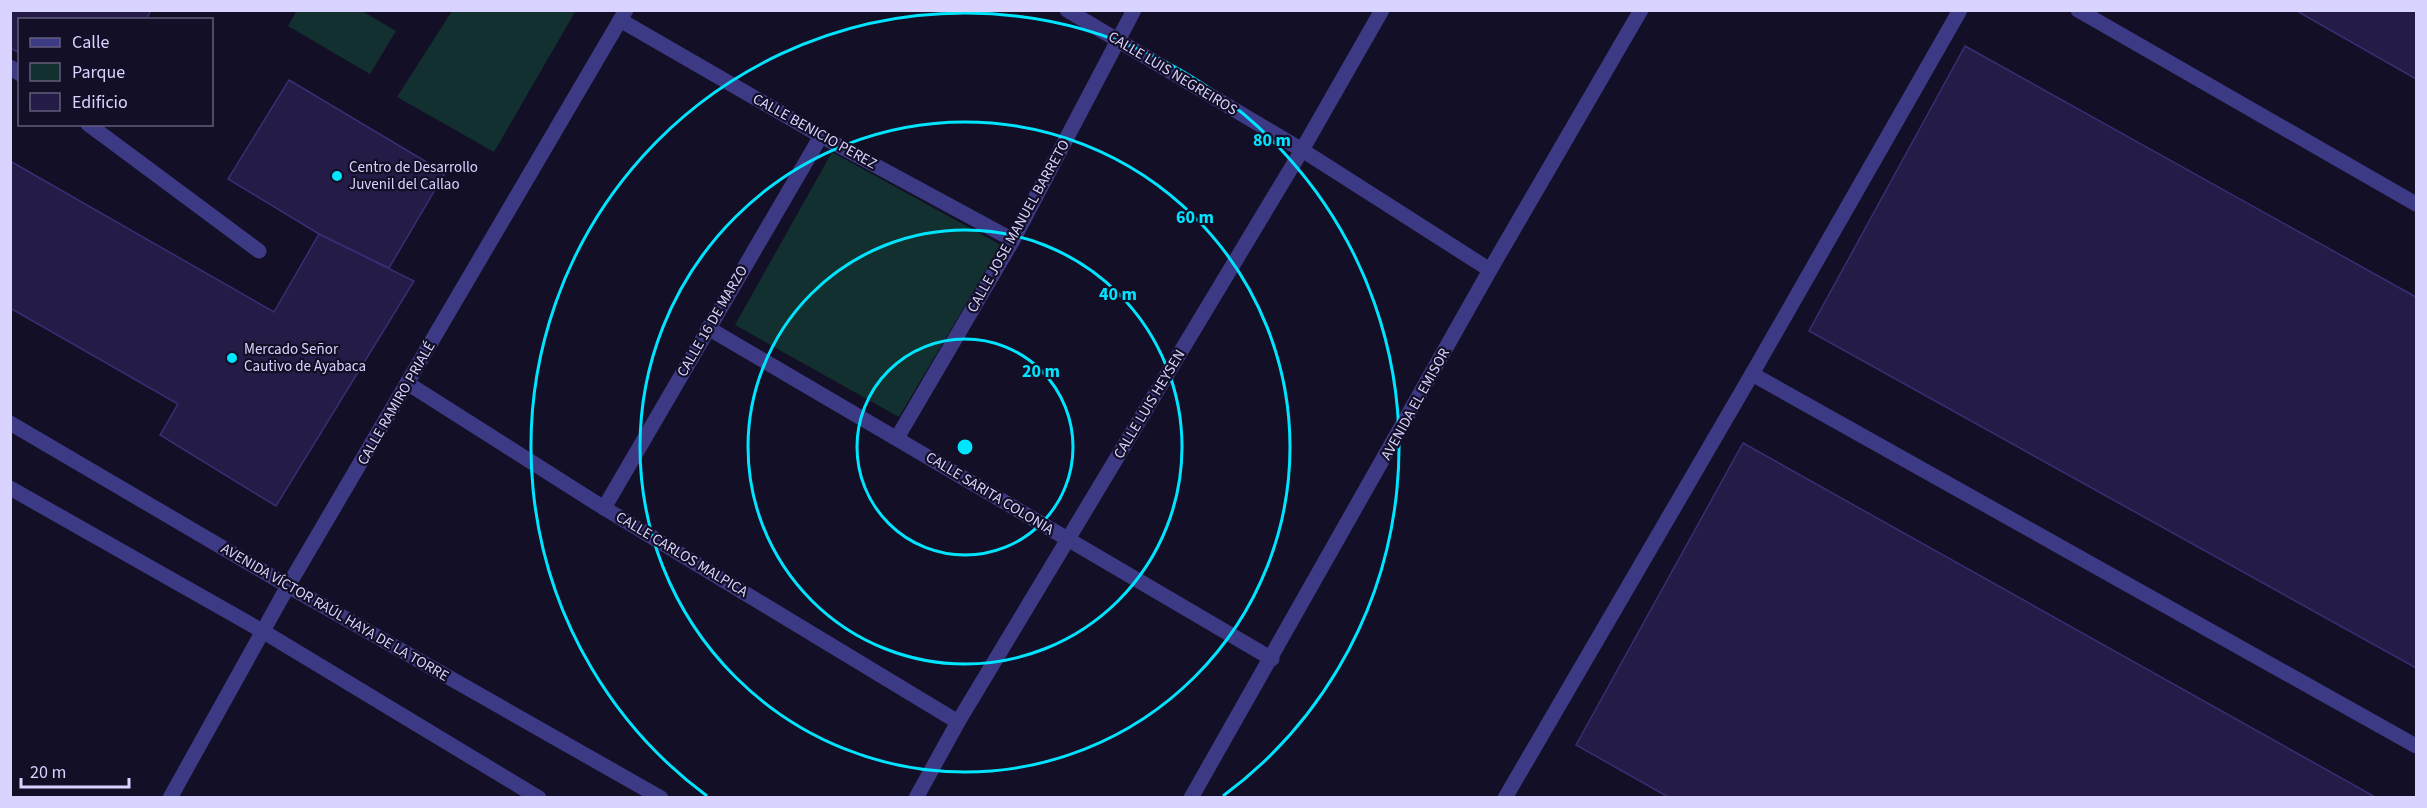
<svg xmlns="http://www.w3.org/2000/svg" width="2427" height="808" viewBox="0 0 2427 808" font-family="'Source Sans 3',sans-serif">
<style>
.green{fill:#12302f}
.building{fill:#241b47;stroke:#3b2d73;stroke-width:1.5}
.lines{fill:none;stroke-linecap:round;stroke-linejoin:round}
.service{stroke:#3d3a85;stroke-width:15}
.minor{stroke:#3d3a85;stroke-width:15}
.ring{fill:none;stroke:#00e5ff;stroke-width:3}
.poi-dot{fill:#00e5ff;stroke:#130f26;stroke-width:2}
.labels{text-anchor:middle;stroke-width:4.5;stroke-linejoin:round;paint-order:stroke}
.street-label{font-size:15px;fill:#d9d4ff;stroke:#130f26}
.poi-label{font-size:15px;fill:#d9d4ff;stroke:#130f26;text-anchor:start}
.centre{fill:#00e5ff;stroke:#130f26;stroke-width:3}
.ring-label{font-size:18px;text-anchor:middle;font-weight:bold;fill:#00e5ff;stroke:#130f26;stroke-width:4.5;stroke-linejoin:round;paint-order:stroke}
</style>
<rect width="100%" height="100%" fill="#130f26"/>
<g class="green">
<path d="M297,10L362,11L396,31L370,74L288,26Z"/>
<path d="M572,11L575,12L494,152L397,97L452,11Z"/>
<path d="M832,152L1001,245L899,417L735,325Z"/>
</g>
<g class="building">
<path d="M10,10H151L146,20H20V53L10,48Z"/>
<path d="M2295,10H2416V79Z"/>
<path d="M1965,46L2416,297V668L1809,331Z"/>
<path d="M289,80L445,173L389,268L319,234L228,179Z"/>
<path d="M10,161L274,312L319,234L414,281L276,506L160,435L178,404L10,308Z"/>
<path d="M1743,443L2377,798H1670L1576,745Z"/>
</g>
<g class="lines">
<g class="service">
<path d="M2078,10L2416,204"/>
<path d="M10,67L20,74"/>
<path d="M88,124L259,251"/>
<path d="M1752,374L2416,746"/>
<path d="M1505,798L1752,374L1960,10"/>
</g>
<g class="minor">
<path d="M1067,10L1302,150L1490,270"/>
<path d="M620,20L821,136L1013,240"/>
<path d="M708,328L1272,659"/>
<path d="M407,383L604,508L958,722"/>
<path d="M10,423L288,586L661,798"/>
<path d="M897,438L1013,240L1134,10"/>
<path d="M10,488L264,632L539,798"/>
<path d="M604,508L821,136"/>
<path d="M170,798L288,586L626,10"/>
<path d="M916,798L958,722L1302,150L1382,10"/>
<path d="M1191,798L1490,270L1641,10"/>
</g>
</g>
<g class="ring">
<circle cx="965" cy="447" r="108"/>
<circle cx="965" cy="447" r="217"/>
<circle cx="965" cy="447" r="325"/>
<path d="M707 796A434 434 0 1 1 1223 796"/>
</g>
<g class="poi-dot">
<circle cx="337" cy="176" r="6"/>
<circle cx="232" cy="358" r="6"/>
</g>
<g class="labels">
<g class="street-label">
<text transform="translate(1173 73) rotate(31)" y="5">CALLE LUIS NEGREIROS</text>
<text transform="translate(815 131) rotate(29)" y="5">CALLE BENICIO PEREZ</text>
<text transform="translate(1018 226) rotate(-61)" y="5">CALLE JOSE MANUEL BARRETO</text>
<text transform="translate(712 321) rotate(-60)" y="5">CALLE 16 DE MARZO</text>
<text transform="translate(396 403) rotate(-60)" y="5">CALLE RAMIRO PRIALÉ</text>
<text transform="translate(1149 404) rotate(-59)" y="5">CALLE LUIS HEYSEN</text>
<text transform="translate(1415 404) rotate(-61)" y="5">AVENIDA EL EMISOR</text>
<text transform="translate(990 493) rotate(31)" y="5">CALLE SARITA COLONIA</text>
<text transform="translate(682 554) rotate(31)" y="5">CALLE CARLOS MALPICA</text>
<text transform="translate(335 612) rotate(30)" y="5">AVENIDA VÍCTOR RAÚL HAYA DE LA TORRE</text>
</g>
<g class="poi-label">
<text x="349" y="172">Centro de Desarrollo<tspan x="349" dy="17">Juvenil del Callao</tspan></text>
<text x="244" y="354">Mercado Señor<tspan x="244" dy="17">Cautivo de Ayabaca</tspan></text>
</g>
</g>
<circle cx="965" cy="447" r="9" class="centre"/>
<g class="ring-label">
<text x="1272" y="146">80 m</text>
<text x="1195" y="223">60 m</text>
<text x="1118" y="300">40 m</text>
<text x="1041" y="377">20 m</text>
</g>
<rect width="2427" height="808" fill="none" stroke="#d9d4ff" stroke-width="24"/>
<rect x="18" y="18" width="195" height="108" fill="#130f26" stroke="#625e7d" stroke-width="1.5"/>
<rect x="30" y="38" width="30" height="9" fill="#3d3a85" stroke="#625e7d" stroke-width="1.5"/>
<text x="72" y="48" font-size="18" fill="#d9d4ff">Calle</text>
<rect x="30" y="63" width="30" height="18" fill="#12302f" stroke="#625e7d" stroke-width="1.5"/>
<text x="72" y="78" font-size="18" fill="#d9d4ff">Parque</text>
<rect x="30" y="93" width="30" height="18" fill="#241b47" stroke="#625e7d" stroke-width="1.5"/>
<text x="72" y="108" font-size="18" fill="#d9d4ff">Edificio</text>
<path d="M21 778v9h108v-9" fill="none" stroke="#d9d4ff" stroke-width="3"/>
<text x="30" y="778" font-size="18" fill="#d9d4ff" stroke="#130f26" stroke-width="4.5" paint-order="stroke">20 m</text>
</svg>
